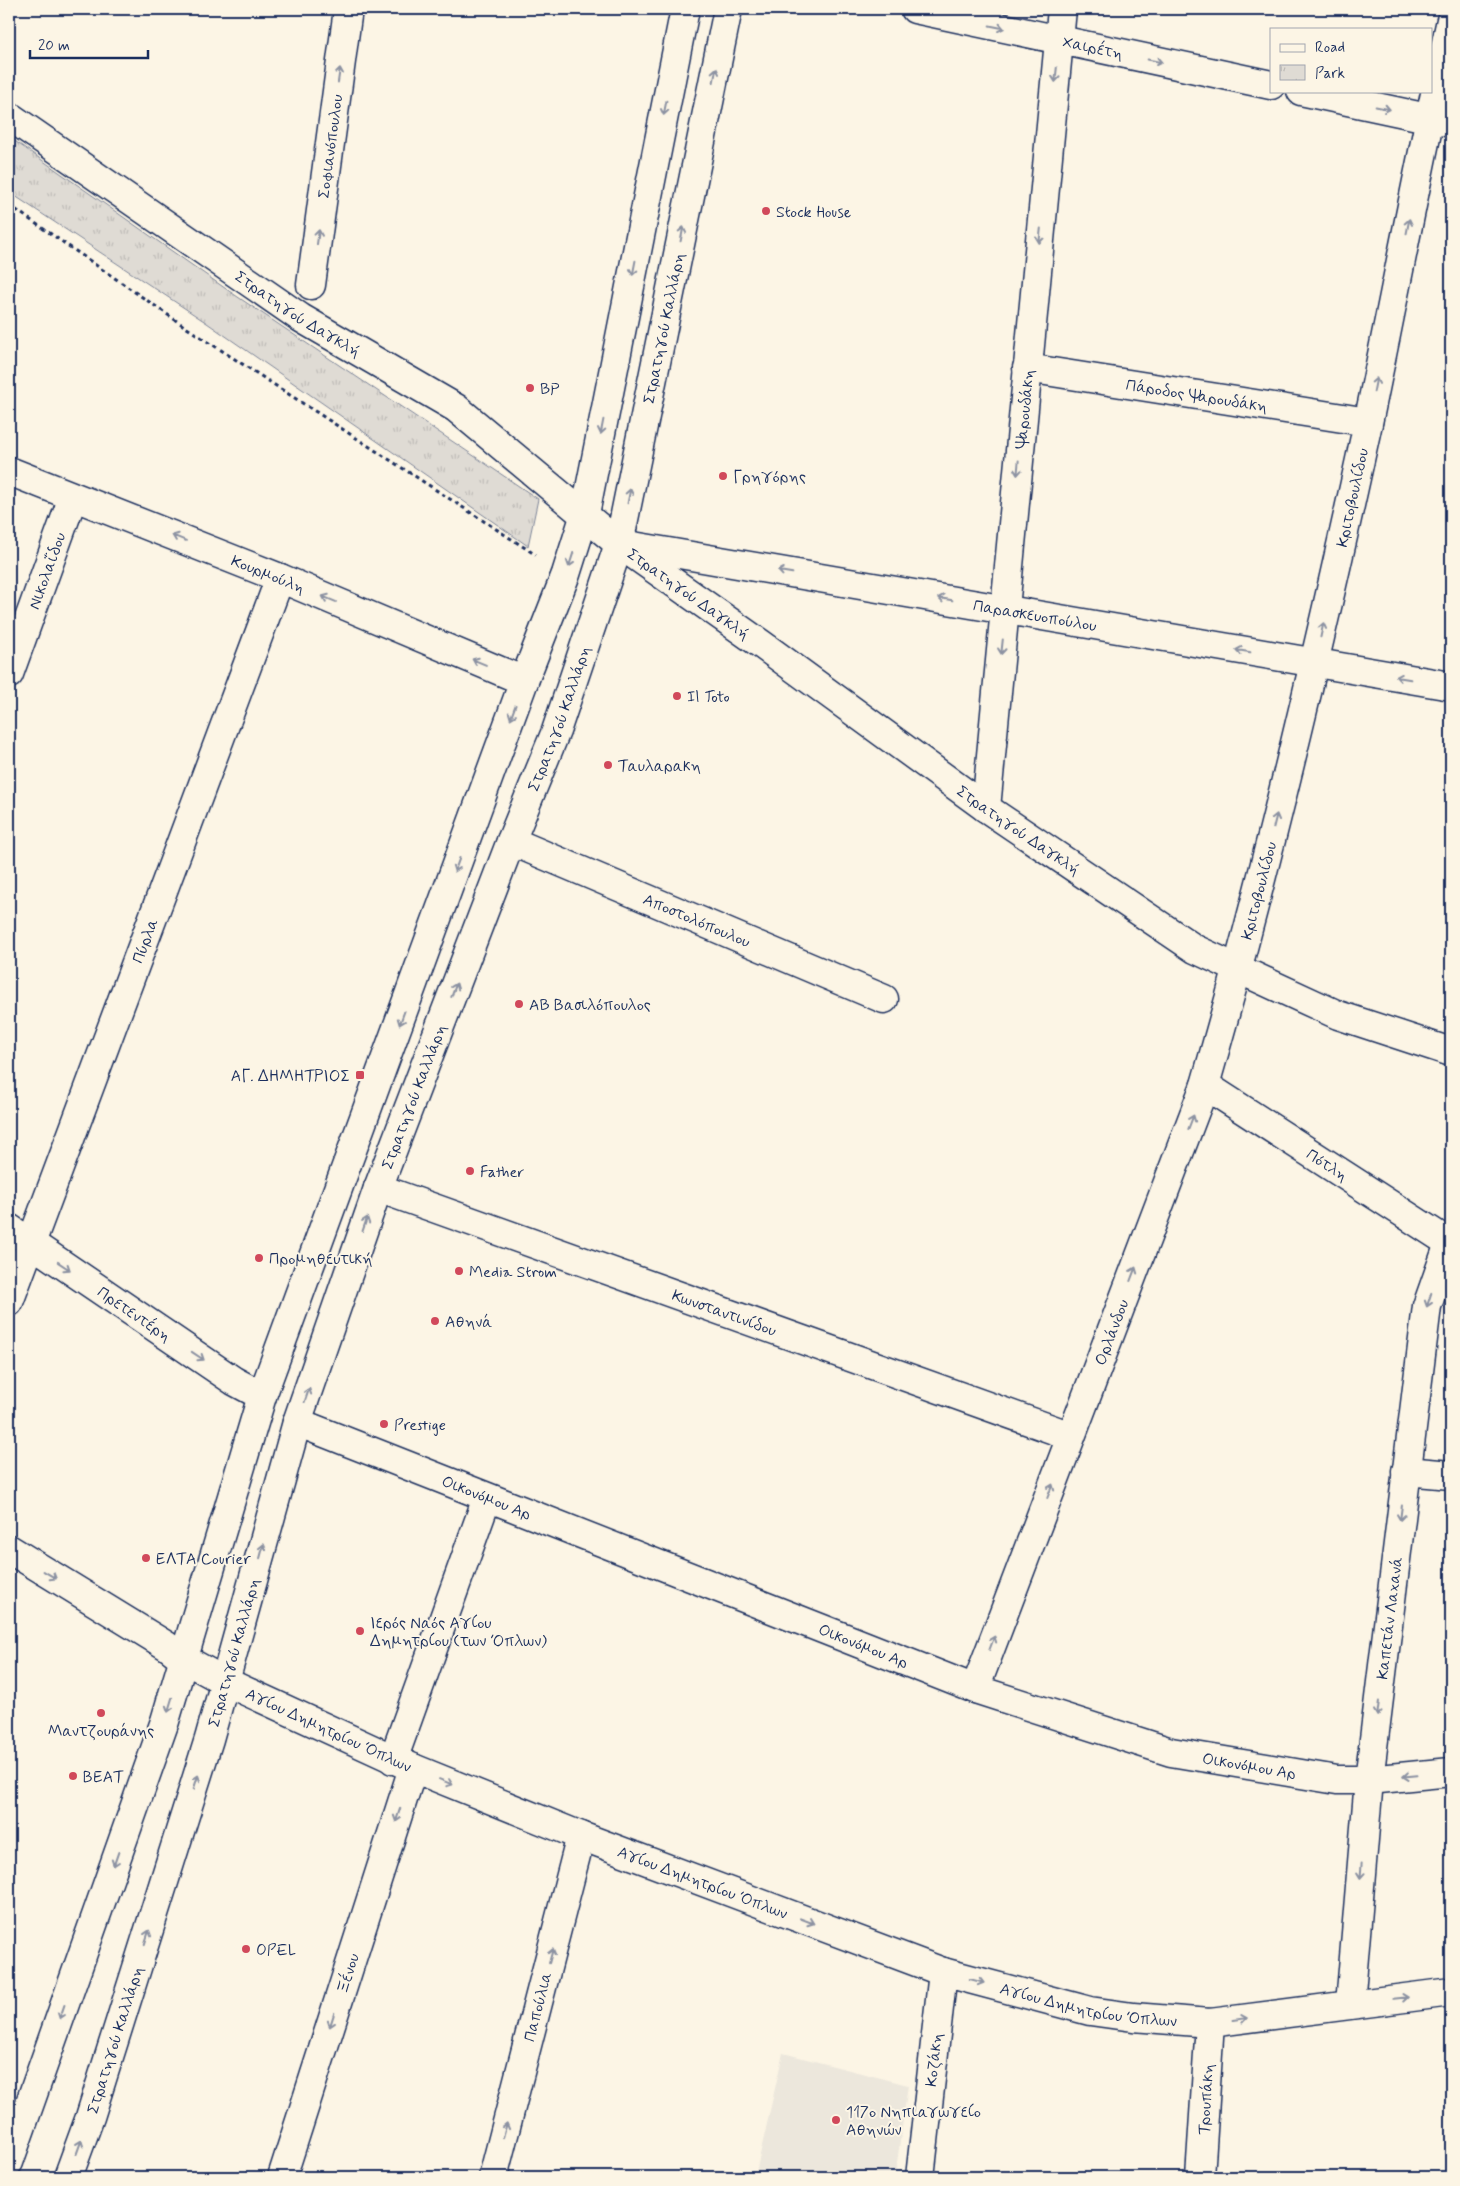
<svg xmlns="http://www.w3.org/2000/svg" width="1460" height="2186" viewBox="0 0 1460 2186" font-family="Mynerve,sans-serif">
<style>
.built{fill:#ece7dc}
.park{fill:url(#park-tufts);stroke:#7d8599}
.lines{fill:none;stroke-linecap:round;stroke-linejoin:round}
.minor-casing{stroke:#1b2f5e;stroke-width:31}
.major-casing{stroke:#1b2f5e;stroke-width:31}
.path{stroke:#1b2f5e;stroke-width:3;stroke-dasharray:4 4;stroke-linecap:butt}
.minor{stroke:#fcf5e5;stroke-width:28}
.major{stroke:#fcf5e5;stroke-width:28}
.oneway{stroke:#8c92a2}
.poi-dot{fill:#d1495b;stroke:#fcf5e5;stroke-width:2}
.labels{text-anchor:middle;stroke-width:4;stroke-linejoin:round;paint-order:stroke}
.street-label{font-size:16px;fill:#1b2f5e;stroke:#fcf5e5}
.poi-label{font-size:16px;fill:#1b2f5e;stroke:#fcf5e5;text-anchor:start}
</style>
<defs>
<pattern id="park-tufts" width="24" height="20" patternUnits="userSpaceOnUse" patternTransform="scale(1.25)"><rect width="24" height="20" fill="#dfdbd4"/><path d="M3 7l-1-3M5 7V3M7 7l1-3M15 17l-1-3M17 17v-4M19 17l1-3" fill="none" stroke="#bfbcb8"/></pattern>
</defs>
<rect width="100%" height="100%" fill="#fcf5e5"/>
<filter id="ink" filterUnits="userSpaceOnUse"><feTurbulence type="fractalNoise" baseFrequency=".02" numOctaves="2"/><feDisplacementMap in="SourceGraphic" scale="10" xChannelSelector="R" yChannelSelector="G"/><feConvolveMatrix kernelMatrix="1 2 1 2 8 2 1 2 1" color-interpolation-filters="sRGB"/></filter>
<g filter="url(#ink)">
<path class="built" d="M783,2053L908,2085L895,2177H755Z"/>
<path class="park" d="M9,137L229,291L538,499L528,546L207,323L9,192Z"/>
<g class="lines">
<g class="minor-casing">
<g id="minor">
<path id="s1" d="M915,9L1271,85"/>
<path d="M1301,91L1451,123"/>
<path id="s2" d="M9,116L301,318L456,408L619,544L761,644L986,808L1195,949L1338,1015L1451,1052"/>
<path id="s3" d="M311,285L348,9"/>
<path id="s4" d="M1027,368L1368,422"/>
<path id="s5" d="M9,471L280,578L524,681"/>
<path id="s6" d="M627,545L1451,686"/>
<path id="s7" d="M9,674L73,497"/>
<path id="s8" d="M986,808L1062,9"/>
<path id="s9" d="M511,841L884,999"/>
<path id="s10" d="M1205,1085L1451,1244"/>
<path id="s11" d="M378,1188L1071,1436"/>
<path id="s12" d="M9,1228L234,1381L262,1396"/>
<path id="s13" d="M9,1302L280,578"/>
<path id="s14" d="M297,1422L975,1689L1171,1752L1337,1780H1369L1451,1772"/>
<path d="M1406,1471L1451,1475"/>
<path id="s15" d="M9,1549L167,1646L184,1659L226,1682L413,1768L581,1836L943,1972L1090,2011L1133,2017L1210,2023L1451,1992"/>
<path id="s16" d="M975,1689L1205,1085C1268,867 1320,645 1368,423C1396,289 1421,154 1451,20"/>
<path d="M393,1760L487,1498"/>
<path id="s17" d="M1350,2004L1369,1780L1427,1306L1451,1238"/>
<path id="s18" d="M282,2177L413,1768"/>
<path id="s19" d="M493,2177L581,1836"/>
<path id="s20" d="M920,2177L943,1972"/>
<path id="s21" d="M1200,2177L1210,2023"/>
</g>
</g>
<g class="major-casing">
<g id="major">
<path d="M9,2162L165,1721L262,1396L524,681L566,574L585,514L685,9"/>
<path id="s22" d="M68,2177L90,2117L209,1739L297,1422L378,1188L511,841L556,731L619,544L728,9"/>
</g>
</g>
<path class="path" d="M9,205L187,328L536,555"/>
<use href="#minor" class="minor"/>
<use href="#major" class="major"/>
</g>
<defs><path id="oneway-shaft" d="M-6 0H5M1.5-3L5.5 0L1.5 3" fill="none" stroke-width="1.6" stroke-linecap="round" stroke-linejoin="round" transform="scale(1.25)"/></defs>
<g class="oneway">
<use href="#oneway-shaft" transform="translate(997 27) rotate(12)"/>
<use href="#oneway-shaft" transform="translate(1155 61) rotate(12)"/>
<use href="#oneway-shaft" transform="translate(339 75) rotate(-82)"/>
<use href="#oneway-shaft" transform="translate(715 75) rotate(-79)"/>
<use href="#oneway-shaft" transform="translate(1056 75) rotate(96)"/>
<use href="#oneway-shaft" transform="translate(665 108) rotate(101)"/>
<use href="#oneway-shaft" transform="translate(1383 108) rotate(12)"/>
<use href="#oneway-shaft" transform="translate(1408 226) rotate(-79)"/>
<use href="#oneway-shaft" transform="translate(682 234) rotate(-79)"/>
<use href="#oneway-shaft" transform="translate(1040 236) rotate(96)"/>
<use href="#oneway-shaft" transform="translate(318 237) rotate(-82)"/>
<use href="#oneway-shaft" transform="translate(634 268) rotate(101)"/>
<use href="#oneway-shaft" transform="translate(1375 385) rotate(-79)"/>
<use href="#oneway-shaft" transform="translate(602 427) rotate(101)"/>
<use href="#oneway-shaft" transform="translate(1018 468) rotate(95)"/>
<use href="#oneway-shaft" transform="translate(629 496) rotate(-79)"/>
<use href="#oneway-shaft" transform="translate(179 538) rotate(-158)"/>
<use href="#oneway-shaft" transform="translate(571 560) rotate(108)"/>
<use href="#oneway-shaft" transform="translate(785 572) rotate(-170)"/>
<use href="#oneway-shaft" transform="translate(329 599) rotate(-157)"/>
<use href="#oneway-shaft" transform="translate(945 599) rotate(-170)"/>
<use href="#oneway-shaft" transform="translate(1322 630) rotate(-78)"/>
<use href="#oneway-shaft" transform="translate(1002 647) rotate(96)"/>
<use href="#oneway-shaft" transform="translate(1243 651) rotate(-170)"/>
<use href="#oneway-shaft" transform="translate(479 662) rotate(-157)"/>
<use href="#oneway-shaft" transform="translate(1403 678) rotate(-170)"/>
<use href="#oneway-shaft" transform="translate(513 712) rotate(110)"/>
<use href="#oneway-shaft" transform="translate(1275 821) rotate(-76)"/>
<use href="#oneway-shaft" transform="translate(457 865) rotate(110)"/>
<use href="#oneway-shaft" transform="translate(454 990) rotate(-69)"/>
<use href="#oneway-shaft" transform="translate(402 1018) rotate(110)"/>
<use href="#oneway-shaft" transform="translate(1191 1122) rotate(-69)"/>
<use href="#oneway-shaft" transform="translate(365 1224) rotate(-71)"/>
<use href="#oneway-shaft" transform="translate(64 1266) rotate(34)"/>
<use href="#oneway-shaft" transform="translate(1133 1274) rotate(-69)"/>
<use href="#oneway-shaft" transform="translate(1429 1300) rotate(108)"/>
<use href="#oneway-shaft" transform="translate(198 1356) rotate(34)"/>
<use href="#oneway-shaft" transform="translate(307 1395) rotate(-71)"/>
<use href="#oneway-shaft" transform="translate(1050 1491) rotate(-69)"/>
<use href="#oneway-shaft" transform="translate(1401 1513) rotate(97)"/>
<use href="#oneway-shaft" transform="translate(262 1551) rotate(-75)"/>
<use href="#oneway-shaft" transform="translate(50 1575) rotate(31)"/>
<use href="#oneway-shaft" transform="translate(992 1643) rotate(-69)"/>
<use href="#oneway-shaft" transform="translate(170 1705) rotate(107)"/>
<use href="#oneway-shaft" transform="translate(1378 1709) rotate(97)"/>
<use href="#oneway-shaft" transform="translate(1410 1776) rotate(175)"/>
<use href="#oneway-shaft" transform="translate(196 1782) rotate(-72)"/>
<use href="#oneway-shaft" transform="translate(446 1782) rotate(22)"/>
<use href="#oneway-shaft" transform="translate(398 1815) rotate(108)"/>
<use href="#oneway-shaft" transform="translate(116 1859) rotate(109)"/>
<use href="#oneway-shaft" transform="translate(1361 1871) rotate(95)"/>
<use href="#oneway-shaft" transform="translate(807 1921) rotate(21)"/>
<use href="#oneway-shaft" transform="translate(147 1937) rotate(-72)"/>
<use href="#oneway-shaft" transform="translate(551 1956) rotate(-75)"/>
<use href="#oneway-shaft" transform="translate(977 1981) rotate(15)"/>
<use href="#oneway-shaft" transform="translate(1401 1998) rotate(-6)"/>
<use href="#oneway-shaft" transform="translate(62 2012) rotate(109)"/>
<use href="#oneway-shaft" transform="translate(1240 2019) rotate(-8)"/>
<use href="#oneway-shaft" transform="translate(332 2020) rotate(108)"/>
<use href="#oneway-shaft" transform="translate(505 2130) rotate(-75)"/>
<use href="#oneway-shaft" transform="translate(79 2147) rotate(-70)"/>
</g>
</g>
<g class="poi-dot">
<circle cx="766" cy="211" r="5"/>
<circle cx="530" cy="388" r="5"/>
<circle cx="723" cy="476" r="5"/>
<circle cx="677" cy="696" r="5"/>
<circle cx="608" cy="765" r="5"/>
<circle cx="519" cy="1004" r="5"/>
<rect x="355" y="1070" width="10" height="10" rx="2.5"/>
<circle cx="470" cy="1171" r="5"/>
<circle cx="259" cy="1258" r="5"/>
<circle cx="459" cy="1271" r="5"/>
<circle cx="435" cy="1321" r="5"/>
<circle cx="384" cy="1424" r="5"/>
<circle cx="146" cy="1558" r="5"/>
<circle cx="360" cy="1631" r="5"/>
<circle cx="101" cy="1713" r="5"/>
<circle cx="73" cy="1776" r="5"/>
<circle cx="246" cy="1949" r="5"/>
<circle cx="836" cy="2120" r="5"/>
</g>
<g class="labels">
<g class="street-label">
<text dy="6" stroke="none"><textPath href="#s1" startOffset="182">Χαιρέτη</textPath></text>
<text dy="6" stroke="none"><textPath href="#s3" startOffset="140">Σοφιανόπουλου</textPath></text>
<text dy="6" stroke="none"><textPath href="#s2" startOffset="350">Στρατηγού Δαγκλή</textPath></text>
<text dy="6" stroke="none"><textPath href="#s22" startOffset="1945">Στρατηγού Καλλάρη</textPath></text>
<text dy="6" stroke="none"><textPath href="#s4" startOffset="172">Πάροδος Ψαρουδάκη</textPath></text>
<text dy="6" stroke="none"><textPath href="#s8" startOffset="401">Ψαρουδάκη</textPath></text>
<text dy="6" stroke="none"><textPath href="#s16" startOffset="1252">Κριτοβουλίδου</textPath></text>
<text dy="6" stroke="none"><textPath href="#s7" startOffset="110">Νικολαΐδου</textPath></text>
<text dy="6" stroke="none"><textPath href="#s5" startOffset="279">Κουρμούλη</textPath></text>
<text dy="6" stroke="none"><textPath href="#s2" startOffset="832">Στρατηγού Δαγκλή</textPath></text>
<text dy="6" stroke="none"><textPath href="#s6" startOffset="414">Παρασκευοπούλου</textPath></text>
<text dy="6" stroke="none"><textPath href="#s22" startOffset="1540">Στρατηγού Καλλάρη</textPath></text>
<text dy="6" stroke="none"><textPath href="#s2" startOffset="1238">Στρατηγού Δαγκλή</textPath></text>
<text dy="6" stroke="none"><textPath href="#s16" startOffset="848">Κριτοβουλίδου</textPath></text>
<text dy="6" stroke="none"><textPath href="#s9" startOffset="202">Αποστολόπουλου</textPath></text>
<text dy="6" stroke="none"><textPath href="#s13" startOffset="386">Πύρλα</textPath></text>
<text dy="6" stroke="none"><textPath href="#s22" startOffset="1135">Στρατηγού Καλλάρη</textPath></text>
<text dy="6" stroke="none"><textPath href="#s10" startOffset="146">Πότλη</textPath></text>
<text dy="6" stroke="none"><textPath href="#s11" startOffset="368">Κωνσταντινίδου</textPath></text>
<text dy="6" stroke="none"><textPath href="#s12" startOffset="152">Πρετεντέρη</textPath></text>
<text dy="6" stroke="none"><textPath href="#s16" startOffset="382">Ορλάνδου</textPath></text>
<text dy="6" stroke="none"><textPath href="#s14" startOffset="204">Οικονόμου Αρ</textPath></text>
<text dy="6" stroke="none"><textPath href="#s17" startOffset="388">Καπετάν Λαχανά</textPath></text>
<text dy="6" stroke="none"><textPath href="#s14" startOffset="609">Οικονόμου Αρ</textPath></text>
<text dy="6" stroke="none"><textPath href="#s22" startOffset="550">Στρατηγού Καλλάρη</textPath></text>
<text dy="6" stroke="none"><textPath href="#s15" startOffset="368">Αγίου Δημητρίου Όπλων</textPath></text>
<text dy="6" stroke="none"><textPath href="#s14" startOffset="1014">Οικονόμου Αρ</textPath></text>
<text dy="6" stroke="none"><textPath href="#s15" startOffset="772">Αγίου Δημητρίου Όπλων</textPath></text>
<text dy="6" stroke="none"><textPath href="#s18" startOffset="214">Ξένου</textPath></text>
<text dy="6" stroke="none"><textPath href="#s15" startOffset="1178">Αγίου Δημητρίου Όπλων</textPath></text>
<text dy="6" stroke="none"><textPath href="#s19" startOffset="176">Παπούλια</textPath></text>
<text dy="6" stroke="none"><textPath href="#s22" startOffset="145">Στρατηγού Καλλάρη</textPath></text>
<text dy="6" stroke="none"><textPath href="#s20" startOffset="118">Κοζάκη</textPath></text>
<text dy="6" stroke="none"><textPath href="#s21" startOffset="78">Τρουπάκη</textPath></text>
</g>
<g class="poi-label">
<text x="776" y="217">Stock House</text>
<text x="540" y="394">BP</text>
<text x="733" y="482">Γρηγόρης</text>
<text x="687" y="702">Il Toto</text>
<text x="618" y="771">Ταυλαρακη</text>
<text x="529" y="1010">AB Βασιλόπουλος</text>
<text x="350" y="1081" text-anchor="end">ΑΓ. ΔΗΜΗΤΡΙΟΣ</text>
<text x="480" y="1177">Father</text>
<text x="269" y="1264">Προμηθευτική</text>
<text x="469" y="1277">Media Strom</text>
<text x="445" y="1327">Αθηνά</text>
<text x="394" y="1430">Prestige</text>
<text x="156" y="1564">ΕΛΤΑ Courier</text>
<text x="370" y="1628">Ιερός Ναός Αγίου<tspan x="370" dy="18">Δημητρίου (των Όπλων)</tspan></text>
<text x="101" y="1736" text-anchor="middle">Μαντζουράνης</text>
<text x="83" y="1782">ΒΕΑΤ</text>
<text x="256" y="1955">OPEL</text>
<text x="846" y="2117">117ο Νηπιαγωγείο<tspan x="846" dy="18">Αθηνών</tspan></text>
</g>
</g>
<rect width="1460" height="2186" fill="none" stroke="#fcf5e5" stroke-width="30"/>
<rect x="15" y="15" width="1430" height="2156" fill="none" stroke="#1b2f5e" stroke-width="2" filter="url(#ink)"/>
<rect x="1270" y="28" width="162" height="65" fill="#fcf5e5" stroke="#a2a6af"/>
<rect x="1280" y="44" width="25" height="8" fill="#fcf5e5" stroke="#a2a6af"/>
<text x="1315" y="52" font-size="15" fill="#1b2f5e">Road</text>
<rect x="1280" y="65" width="25" height="15" fill="url(#park-tufts)" stroke="#a2a6af"/>
<text x="1315" y="78" font-size="15" fill="#1b2f5e">Park</text>
<path d="M30 50v8h118v-8" fill="none" stroke="#1b2f5e" stroke-width="2.5"/>
<text x="38" y="50" font-size="15" fill="#1b2f5e" stroke="#fcf5e5" stroke-width="4" paint-order="stroke">20 m</text>
</svg>
